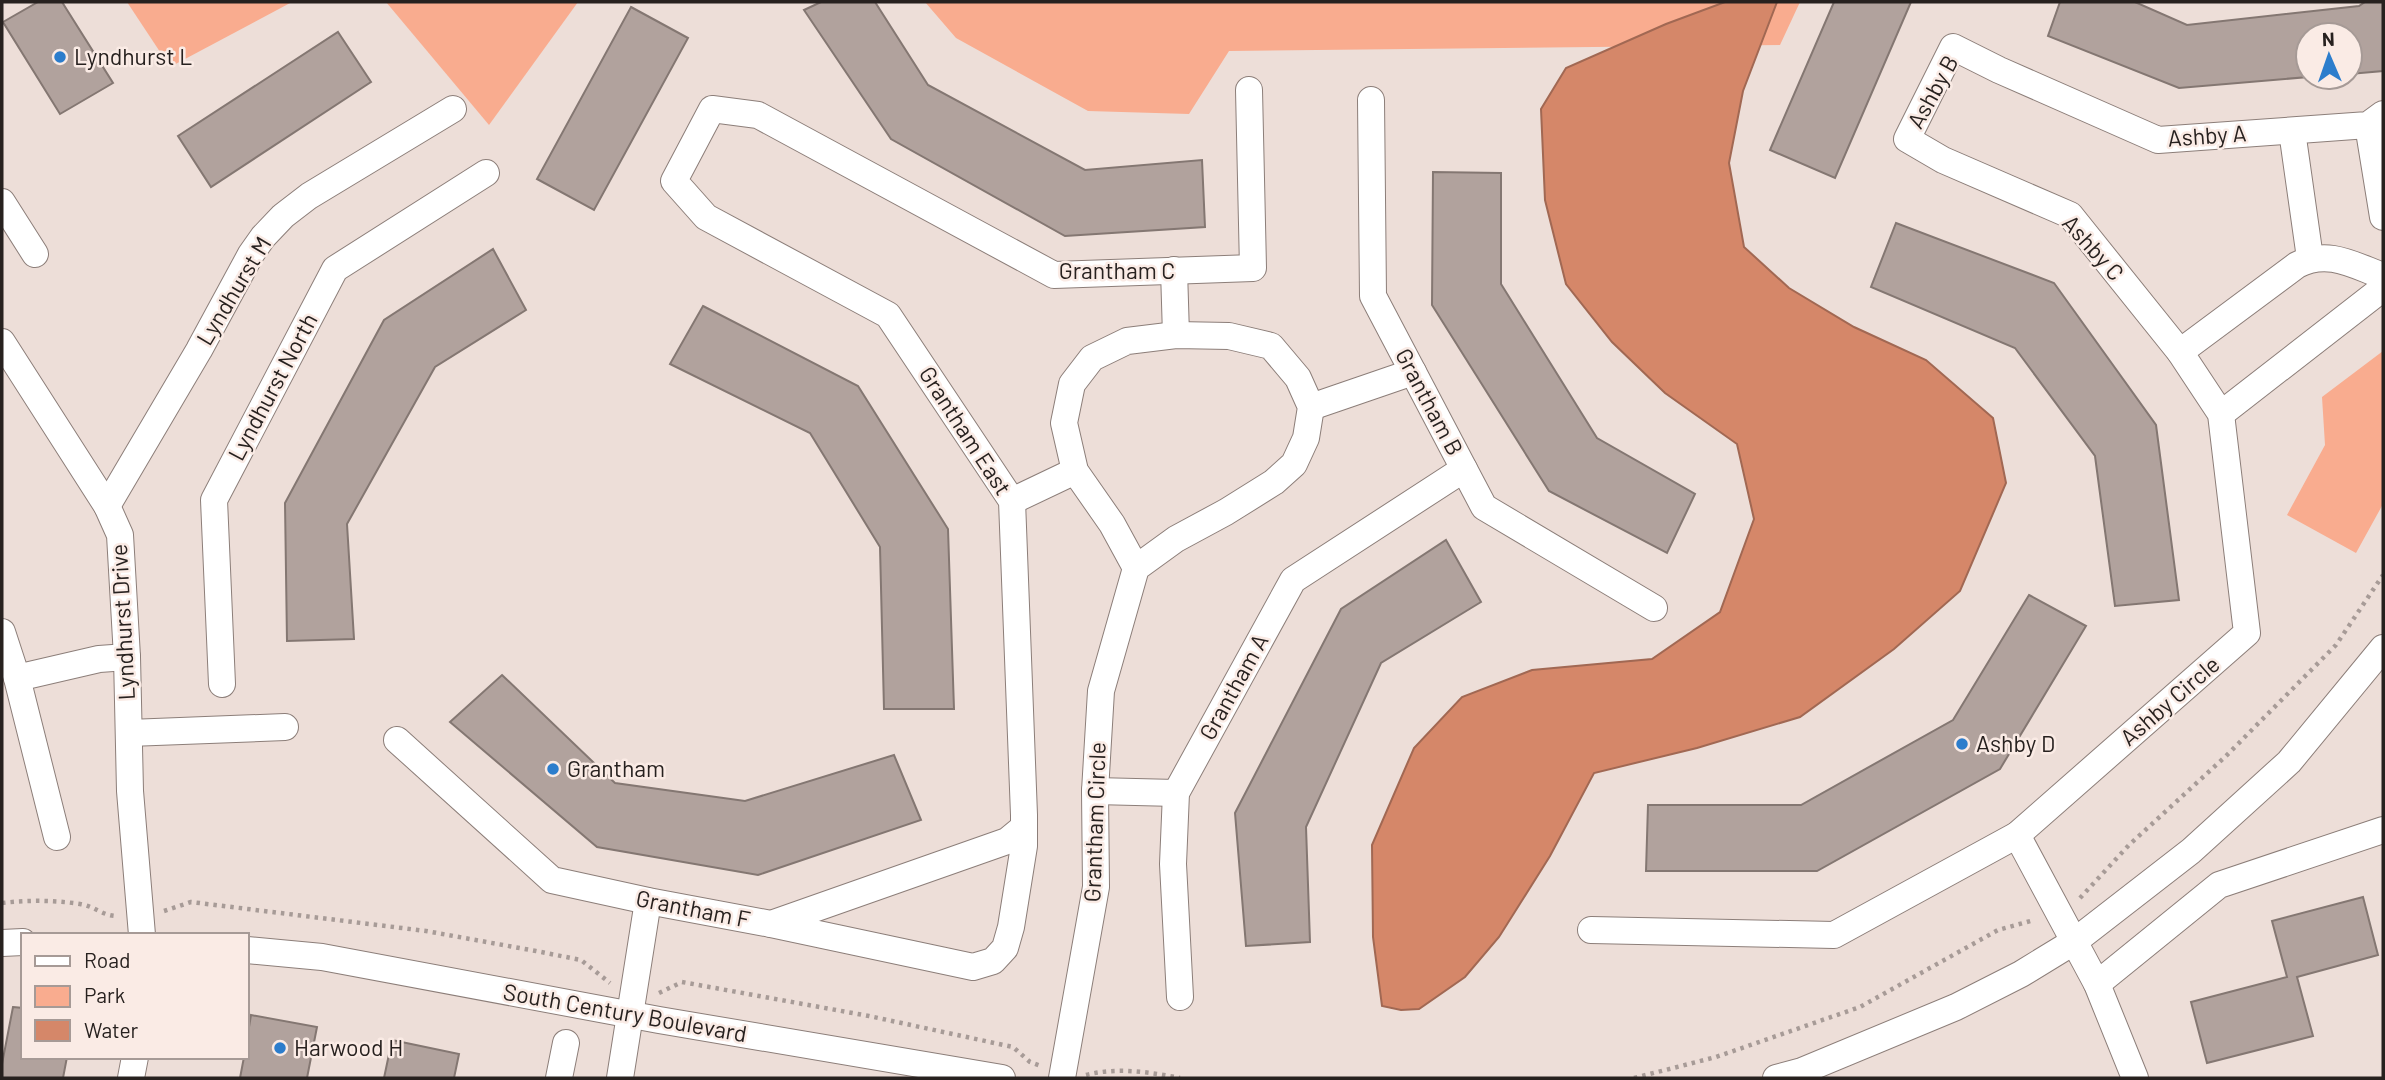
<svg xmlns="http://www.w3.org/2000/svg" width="2385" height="1080" viewBox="0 0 2385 1080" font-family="Barlow,sans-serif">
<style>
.green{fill:#f9ac8f}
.water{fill:#d58769;stroke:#a16853;stroke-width:2}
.building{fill:#b1a29d;stroke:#847772;stroke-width:2}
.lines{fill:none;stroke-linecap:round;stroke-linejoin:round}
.minor-casing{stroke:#8c7e79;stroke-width:28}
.path{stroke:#a79b97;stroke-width:4.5;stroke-dasharray:3.5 5;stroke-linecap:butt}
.minor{stroke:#fff;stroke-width:26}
.poi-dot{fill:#2c7dcc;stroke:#faebe5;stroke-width:2.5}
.labels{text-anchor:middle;stroke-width:5;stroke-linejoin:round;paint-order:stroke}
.poi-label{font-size:23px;fill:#27211f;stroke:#faebe5;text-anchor:start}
.street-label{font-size:23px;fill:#27211f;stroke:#faebe5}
</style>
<rect width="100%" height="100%" fill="#edded8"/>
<g class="green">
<path d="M127,2H292L170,67Z"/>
<path d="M386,2H578L489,125Z"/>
<path d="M925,2H1800L1780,45L1229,51L1189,114L1088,111L956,38Z"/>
<path d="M2383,351V504L2356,553L2287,515L2325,445L2322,397Z"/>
</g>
<path class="water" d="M1725,2H1777L1743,91L1729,163L1744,247L1789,288L1854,327L1926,360L1993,418L2006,483L1960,591L1894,649L1800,717L1697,748L1594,773L1550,856L1499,937L1465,977L1419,1009L1401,1010L1382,1006L1373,937L1372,845L1414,748L1462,697L1532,670L1652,659L1720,612L1754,519L1737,444L1665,393L1612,342L1566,284L1545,200L1541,109L1566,68L1666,24Z"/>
<g class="building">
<path d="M38,2H62L113,83L60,114L3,22Z"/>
<path d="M821,2H875L928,85L1085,170L1202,160L1205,227L1065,236L891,139L804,10Z"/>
<path d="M1834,2H1911L1835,178L1770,150Z"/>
<path d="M2060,2H2135L2187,25L2359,6L2365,2H2383V71L2350,74V35H2308V77L2179,88L2048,36Z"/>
<path d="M631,7L688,38L594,210L537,179Z"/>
<path d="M338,32L371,82L211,187L178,136Z"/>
<path d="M1433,172L1501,173V284L1597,438L1695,494L1667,553L1549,491L1432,305Z"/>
<path d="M1896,223L2054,283L2156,425L2179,600L2115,606L2095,456L2015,348L1871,287Z"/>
<path d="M493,249L526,310L435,367L347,524L354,639L287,641L285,503L384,320Z"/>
<path d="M703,306L858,386L948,529L954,709H884L880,547L810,433L670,364Z"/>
<path d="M1446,540L1481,602L1381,663L1306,827L1310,942L1246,946L1235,813L1341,609Z"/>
<path d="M2029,595L2086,626L2000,769L1817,871H1646L1648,805H1801L1953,720Z"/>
<path d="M502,675L615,783L745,801L894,755L921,820L758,875L597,847L450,722Z"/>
<path d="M2363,897L2378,955L2297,977L2313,1036L2207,1063L2191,1002L2287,977L2272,921Z"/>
<path d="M13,1007L23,1008V1057H67L63,1078H2V1064Z"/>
<path d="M251,1015L317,1027L307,1078H240L244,1057H247V1039Z"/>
<path d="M392,1040L459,1054L454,1078H384Z"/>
</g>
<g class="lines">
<g class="minor-casing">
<g id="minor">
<path d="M1371,100L1373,296L1484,507L1654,608"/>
<path d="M2368,125L2383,217"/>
<path d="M2292,131L2310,258"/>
<path d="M2,202L35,254"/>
<path d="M1174,270L1176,335"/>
<path d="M2,342L107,506L120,535L127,657L130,791L142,935"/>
<path d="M2180,352L2297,265C2328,249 2353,265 2383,276"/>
<path d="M1311,407L1413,372"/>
<path d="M2221,414L2383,288"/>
<path d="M1012,501L1075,471"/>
<path d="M107,506L199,350L251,254L263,237L283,216L309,196L453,109"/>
<path d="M2,632L17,678L57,837"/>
<path d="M17,678L99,659L127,657"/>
<path d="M222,684L214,500L335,269L486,173"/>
<path d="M129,733L285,727"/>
<path d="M397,740L552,880L648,901L771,924L1007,841L1024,827"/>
<path d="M1095,791L1176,793"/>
<path d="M2017,835L2097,984L2135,1078"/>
<path d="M771,924L973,967L993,961L1005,948L1011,927L1024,846V815L1012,501L888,315L706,217L674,181L712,109L758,115L1054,275L1253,268L1249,90"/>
<path d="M1591,930L1834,935L2017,835L2247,633L2221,414L2180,352L2070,215L1943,160L1907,139L1953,47L1999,70L2158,140L2368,125L2383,114"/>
<path d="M2,943L23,942"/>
<path d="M247,950L322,957L659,1020L1002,1078"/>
<path d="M2097,984L2219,885L2383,830"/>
<path d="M1180,997L1173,864L1176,793L1293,580L1464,469"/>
<path d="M131,1078L135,1057"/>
<path d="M559,1078L566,1043"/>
<path d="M620,1078L648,901"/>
<path d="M1062,1078L1096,887L1095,791L1101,691L1136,568L1176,539L1226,512L1274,482L1294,464L1306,438L1311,407L1298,378L1271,346L1229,336L1176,335L1127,341L1092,358L1072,384L1064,423L1075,471L1112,524L1136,568"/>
<path d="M1776,1078L1802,1071L1956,1007L2021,974L2075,941L2191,851L2289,762L2383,648"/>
</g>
</g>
<g class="path">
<path d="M2080,898L2129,845L2226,756L2336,645L2383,575"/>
<path d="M2,903C28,900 54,900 80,904C94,906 103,916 117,916"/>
<path d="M164,911L191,902L426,931L536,951L581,960L610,983"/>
<path d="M659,993L682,982L869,1016L1013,1047L1030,1062L1041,1066"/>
<path d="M1086,1075C1117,1067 1149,1072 1180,1078"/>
<path d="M1634,1078L1716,1057L1860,1007L1998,930L2034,920"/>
</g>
<use href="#minor" class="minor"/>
</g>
<g class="poi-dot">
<circle cx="60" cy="57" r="7"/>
<circle cx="1962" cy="744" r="7"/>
<circle cx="553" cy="769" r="7"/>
<circle cx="280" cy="1048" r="7"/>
</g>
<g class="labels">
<g class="poi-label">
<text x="74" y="65">Lyndhurst L</text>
<text x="1976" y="752">Ashby D</text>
<text x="567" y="777">Grantham</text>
<text x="294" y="1056">Harwood H</text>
</g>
<g class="street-label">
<text transform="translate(1933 92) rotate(-61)" y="8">Ashby B</text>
<text transform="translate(2207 136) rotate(-4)" y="8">Ashby A</text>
<text transform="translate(2093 248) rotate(48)" y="8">Ashby C</text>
<text x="1117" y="279">Grantham C</text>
<text transform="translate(234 291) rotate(-59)" y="8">Lyndhurst M</text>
<text transform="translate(273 387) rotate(-62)" y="8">Lyndhurst North</text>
<text transform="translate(1429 402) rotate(62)" y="8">Grantham B</text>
<text transform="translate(965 431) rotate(57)" y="8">Grantham East</text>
<text transform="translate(123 622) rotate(-93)" y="8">Lyndhurst Drive</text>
<text transform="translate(1234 687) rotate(-61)" y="8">Grantham A</text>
<text transform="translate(2170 701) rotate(-41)" y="8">Ashby Circle</text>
<text transform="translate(1095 822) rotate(-88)" y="8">Grantham Circle</text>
<text transform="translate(693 909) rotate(11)" y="8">Grantham F</text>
<text transform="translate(625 1013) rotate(10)" y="8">South Century Boulevard</text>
</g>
</g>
<rect width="2385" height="1080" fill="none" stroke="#27211f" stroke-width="7"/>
<rect x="21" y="933" width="228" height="126" fill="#faebe5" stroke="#a69a96" stroke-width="2"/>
<rect x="35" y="956" width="35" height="10" fill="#ffffff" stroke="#a69a96" stroke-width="2"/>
<text x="84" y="968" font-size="21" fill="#27211f">Road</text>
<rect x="35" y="986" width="35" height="21" fill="#f9ac8f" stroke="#a69a96" stroke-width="2"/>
<text x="84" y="1003" font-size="21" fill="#27211f">Park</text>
<rect x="35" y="1020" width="35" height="21" fill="#d58769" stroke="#a69a96" stroke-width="2"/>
<text x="84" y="1038" font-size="21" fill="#27211f">Water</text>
<g transform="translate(2329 56) rotate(358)"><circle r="33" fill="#faebe5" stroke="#a69a96" stroke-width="2"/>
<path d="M0-5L12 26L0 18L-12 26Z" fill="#2c7dcc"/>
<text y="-10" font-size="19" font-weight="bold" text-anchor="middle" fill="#27211f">N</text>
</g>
</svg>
